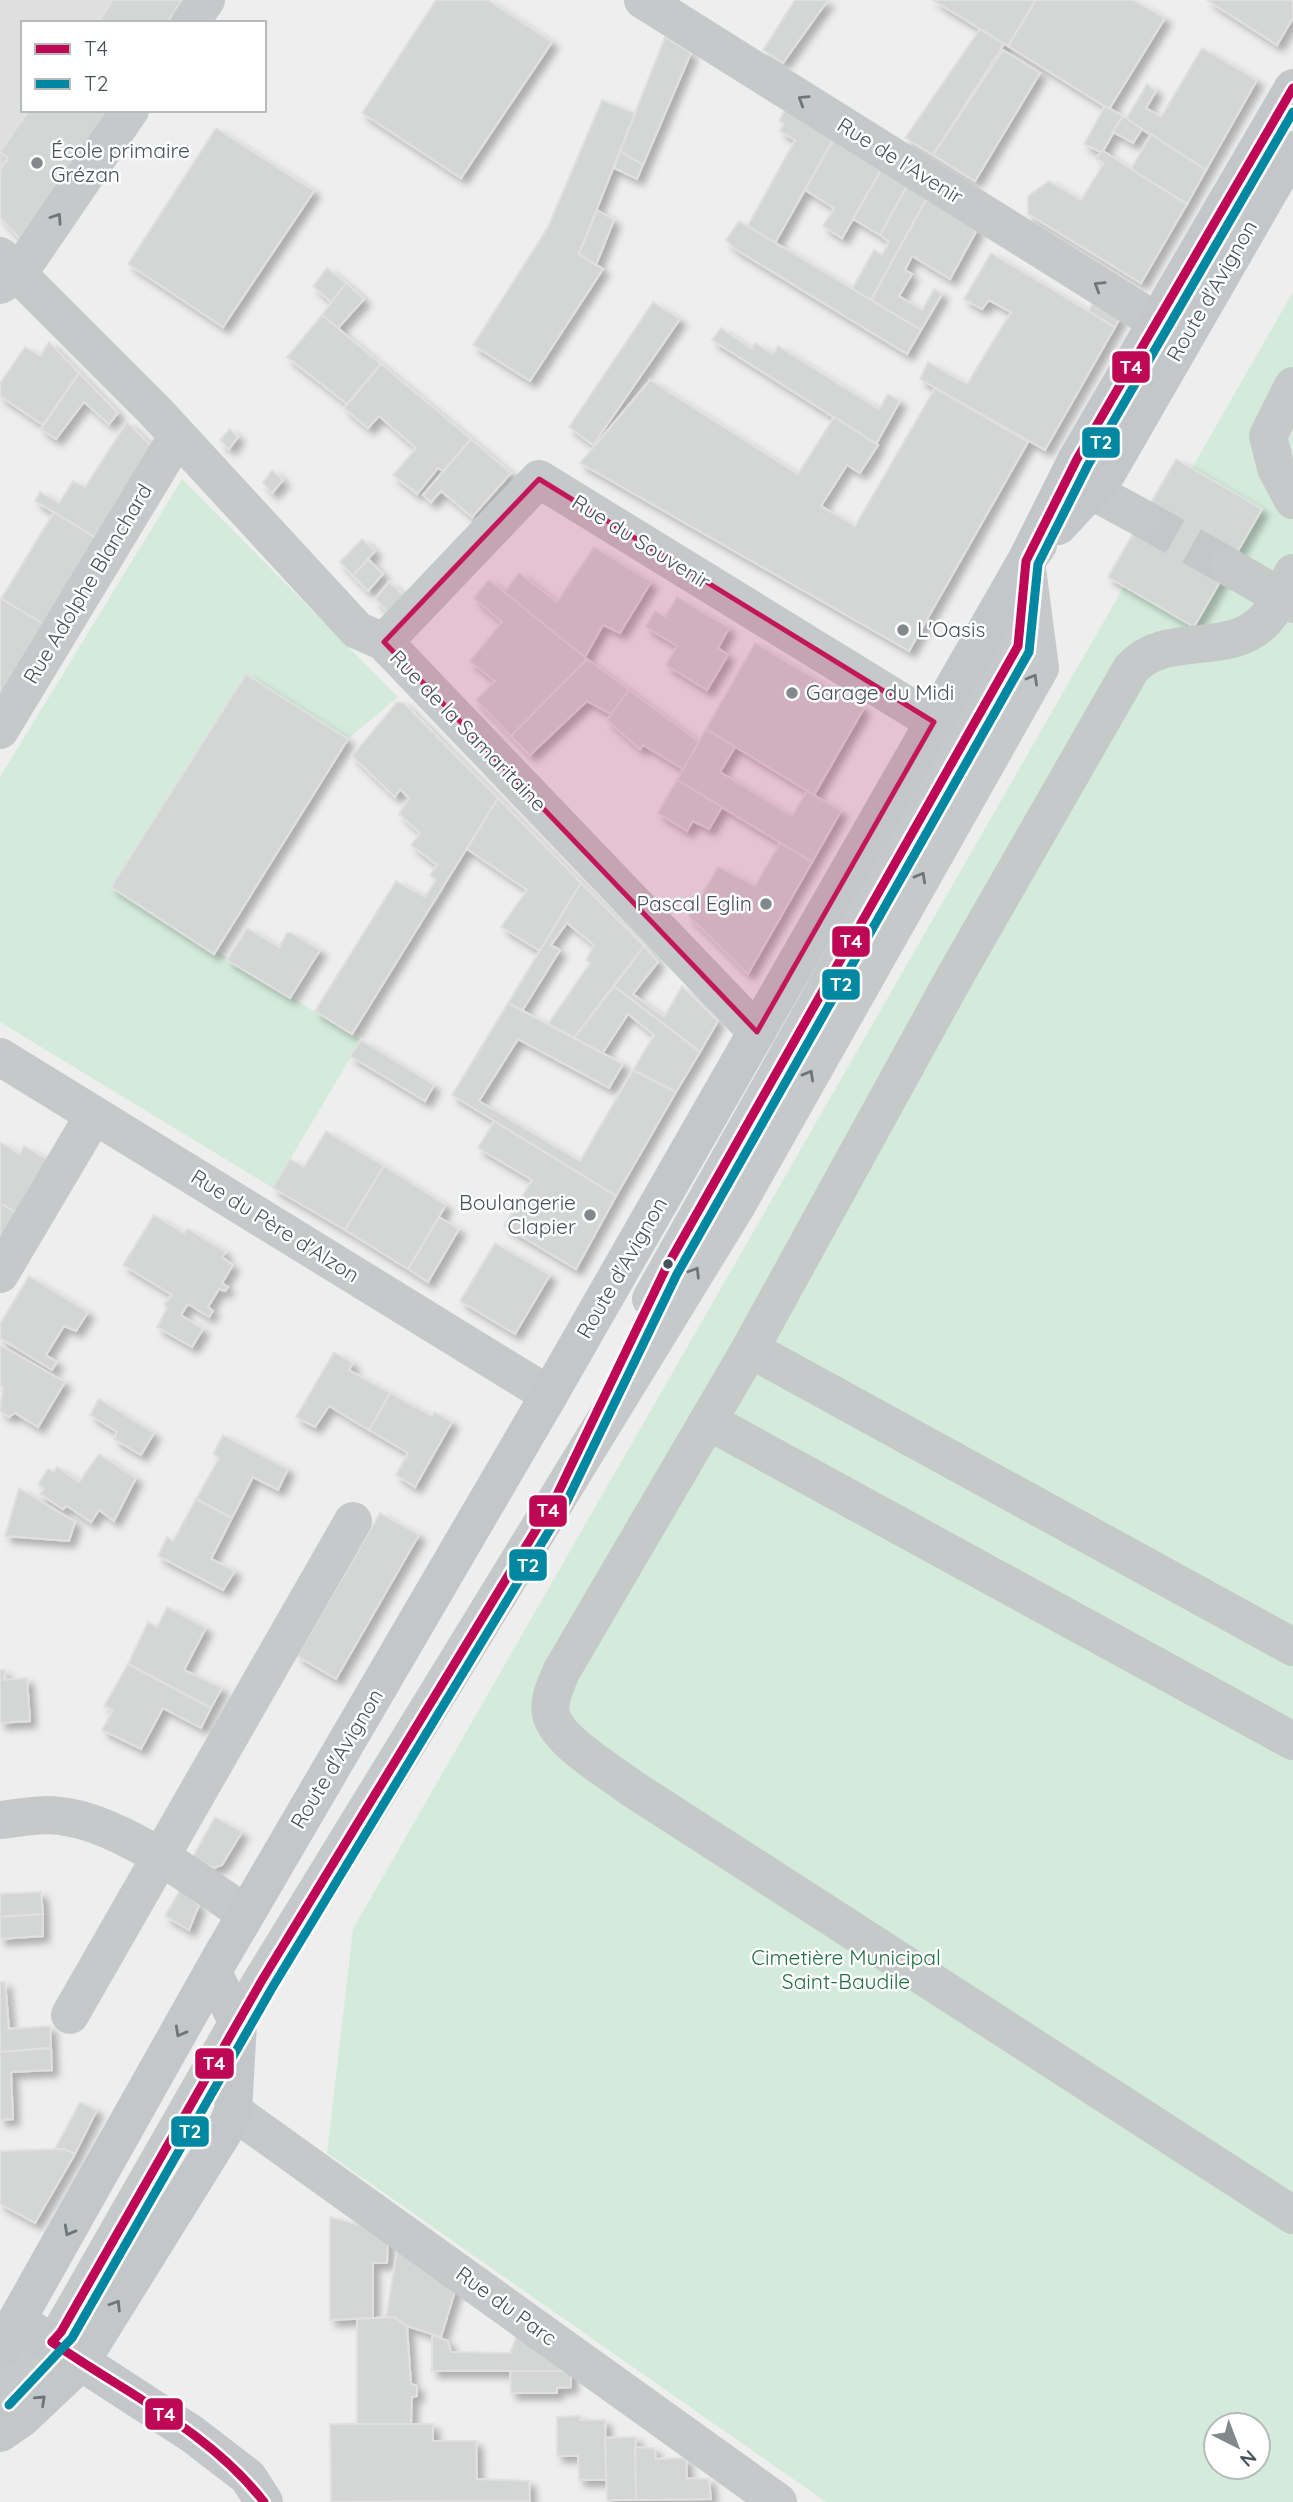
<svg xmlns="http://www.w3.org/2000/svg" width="1293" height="2502" viewBox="0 0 1293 2502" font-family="Quicksand,sans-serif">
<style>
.education{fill:#e0dfe0}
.green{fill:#d4ebdb;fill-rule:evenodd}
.building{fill:#d4d6d6;stroke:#e0e0e1;stroke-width:2;filter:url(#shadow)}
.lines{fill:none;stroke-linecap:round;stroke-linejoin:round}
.minor-tunnel{stroke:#c4c7c8;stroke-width:38;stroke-dasharray:38 19;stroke-linecap:butt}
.minor{stroke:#c6c9c9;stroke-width:38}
.major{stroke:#c4c7c9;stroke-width:38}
.bus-1-casing{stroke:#fff;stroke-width:14}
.bus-2-casing{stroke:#fff;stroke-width:14}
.bus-1{stroke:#be0855;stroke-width:9}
.bus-2{stroke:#0088a3;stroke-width:9}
.oneway{stroke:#6d767a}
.oneway2{stroke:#6c757a}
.marked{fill:#c2185b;fill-opacity:0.2;stroke:#c2185b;stroke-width:5;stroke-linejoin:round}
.poi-dot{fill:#81898c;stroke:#fff;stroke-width:2.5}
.bus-dot{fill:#475258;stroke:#fff;stroke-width:2.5}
.labels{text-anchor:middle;stroke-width:5;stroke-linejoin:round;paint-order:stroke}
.poi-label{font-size:21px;fill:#475258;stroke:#fff;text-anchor:start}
.street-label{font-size:21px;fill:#475258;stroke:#fff}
.park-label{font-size:21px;fill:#207141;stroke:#fff}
.line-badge{stroke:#fff;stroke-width:2.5}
.badge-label{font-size:19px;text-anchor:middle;font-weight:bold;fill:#fff}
</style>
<defs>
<filter id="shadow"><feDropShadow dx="6" dy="6" stdDeviation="3.5" flood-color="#0004"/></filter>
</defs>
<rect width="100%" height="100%" fill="#eee"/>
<path class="education" d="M0,0H182L167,23H23V110H109L22,241L0,217Z"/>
<g class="green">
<path d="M1293,292V2502H826L327,2153L353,1929ZM1216,2425H1258V2467H1216Z"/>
<path d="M182,479L398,697L348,739L246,675L111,886L361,1040L273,1188L0,1022V777Z"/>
</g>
<g class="building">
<path d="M113,0H182L167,23H98Z"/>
<path d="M436,0H488L552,42L461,178L362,113Z"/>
<path d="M795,0H828L783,63L763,50Z"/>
<path d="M933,0H1036L1008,46Z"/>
<path d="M1036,0H1133L1165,18L1109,109L1008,46Z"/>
<path d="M1207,0H1293V18L1277,45Z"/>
<path d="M980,29L1004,44L933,155L905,138Z"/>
<path d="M665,37L691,53L643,165L620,151Z"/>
<path d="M1202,48L1257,80L1206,170L1126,119L1147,84L1156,91L1146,108L1161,117Z"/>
<path d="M1003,50L1040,73L975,181L933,155Z"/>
<path d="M602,100L635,113L579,254L603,269L530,381L473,345L548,227Z"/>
<path d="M1105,106L1123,116L1103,151L1187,204L1141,283L1028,214V196L1049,181L1081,200L1104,163L1096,159L1101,152L1084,144Z"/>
<path d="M29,110H109L22,241L0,217V170L8,158L0,152Z"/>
<path d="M785,110L833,140L775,243L747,227L795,140L780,131L784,124L779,121Z"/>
<path d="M1123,116L1142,129L1133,143L1113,132Z"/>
<path d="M216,128L314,191L223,327L128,264Z"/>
<path d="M1151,134L1206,170L1187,204L1131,169Z"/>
<path d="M833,140L881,170L842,238L823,226L834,208L805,190Z"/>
<path d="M620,151L643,165L637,179L614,168Z"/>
<path d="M881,170L907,186L880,235L853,219Z"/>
<path d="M907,186L927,198L871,300L852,289L874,250L882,255L889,242L880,235Z"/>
<path d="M927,198L978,228L950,279L912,256L905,270L912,274L899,296L922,310L934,289L942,294L921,330L871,300Z"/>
<path d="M597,210L614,220L596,265L579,254Z"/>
<path d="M739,221L921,330L907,354L735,249L726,240Z"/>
<path d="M991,253L1115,327L1045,450L920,379L928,362L967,384L1011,312L989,300L982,309L964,299Z"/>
<path d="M327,268L346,283L331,302L313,286Z"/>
<path d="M346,283L364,299L338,328L322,315Z"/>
<path d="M1095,299L1121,316L1115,327L1088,311Z"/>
<path d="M653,302L680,319L593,445L569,427Z"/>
<path d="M322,315L381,364L347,404L287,357Z"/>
<path d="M721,328L752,349L755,343L773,354L778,346L879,409L888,394L900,401L876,444L712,340Z"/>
<path d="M49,342L79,373L43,425L0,396V383L25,347L40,356Z"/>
<path d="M381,364L471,439L443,471L438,468L417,494L393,475L416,448L379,416L368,428L344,408Z"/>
<path d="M79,373L118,413L109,424L84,402L56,439L41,429Z"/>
<path d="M650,380L798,474L834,417L878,445L860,473L847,465L821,506L855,526L935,388L1028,442L909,651L580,463Z"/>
<path d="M127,422L155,450L99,540L35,501L40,492L59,503L73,481L85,487Z"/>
<path d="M230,429L238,437L229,449L220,440Z"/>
<path d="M471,439L511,473L472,517L441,491L431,502L423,495Z"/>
<path d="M1176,459L1262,509L1194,627L1108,577Z"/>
<path d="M272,470L283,480L272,493L263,483Z"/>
<path d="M54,512L99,540L47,626L1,599Z"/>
<path d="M362,539L375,551L353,576L340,562Z"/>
<path d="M594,547L651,582L620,633L603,625L585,657L504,593L519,573L557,602Z"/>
<path d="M368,559L383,574L368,591L353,576Z"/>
<path d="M489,580L587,659L511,736L476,700L495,681L470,661L502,622L474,598Z"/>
<path d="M389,582L405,596L390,614L375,599Z"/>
<path d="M677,597L729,628L718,648L728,655L707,690L666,665L677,646L646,627L655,611L665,617Z"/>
<path d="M0,598L47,626L0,701Z"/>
<path d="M755,643L864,708L814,795L706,729Z"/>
<path d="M587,659L629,690L611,714L587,701L530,755L511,736Z"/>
<path d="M246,674L348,739L214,954L111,887Z"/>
<path d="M629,690L699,742L683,769L643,745L640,749L607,720Z"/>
<path d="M397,702L404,703L498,798L352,1034L315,1011L396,881L425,897L436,880L430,875L437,865L411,845L420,833L399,814L409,798L400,789L395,797L352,756Z"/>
<path d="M706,729L735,747L720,772L792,816L807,791L841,811L812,862L677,780Z"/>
<path d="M677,780L722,807L709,829L693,821L687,831L658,813Z"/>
<path d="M498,798L581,883L540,951L501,927L527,890L467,849Z"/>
<path d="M780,843L812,862L748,974L689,916L718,867L755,886Z"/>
<path d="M581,883L644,946L574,1038L548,1024L590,963L586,960L594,945L567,923L551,945L560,950L522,1011L508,1003Z"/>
<path d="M247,928L279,947L287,933H291L320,950L290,998L227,960Z"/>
<path d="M644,946L658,962L633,994L664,1017L682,986L718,1021L700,1052L614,986Z"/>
<path d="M614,986L700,1052L676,1092L633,1070L654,1035L628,1014L602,1054L574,1038Z"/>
<path d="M508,1003L623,1064L609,1088L518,1039L479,1101L580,1161L633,1070L676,1092L616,1196L452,1095Z"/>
<path d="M361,1040L434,1085L425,1101L350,1056Z"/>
<path d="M494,1121L616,1196L576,1269L504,1226L532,1180L478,1148Z"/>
<path d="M326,1131L384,1166L345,1230L273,1188L290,1159L304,1167Z"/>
<path d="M0,1142L20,1154L24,1146L50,1161L18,1214L0,1203Z"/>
<path d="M384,1166L446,1205L408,1269L345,1230Z"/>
<path d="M0,1203L18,1214L0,1244Z"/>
<path d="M154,1215L184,1233L188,1229L226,1252L222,1257L233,1265L222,1283L228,1287L225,1291L219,1289L208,1307L213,1311L209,1317L188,1304L181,1315L203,1329L192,1347L157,1327L167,1308L164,1304L172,1295L123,1265Z"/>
<path d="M439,1217L459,1229L428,1282L408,1269Z"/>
<path d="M495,1243L550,1275L515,1334L460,1301Z"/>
<path d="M29,1276L88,1312L76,1331L64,1326L46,1355L57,1362L52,1370L0,1338V1324Z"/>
<path d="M0,1345L65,1382L38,1427L15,1413L9,1417L0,1411L3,1387L0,1385Z"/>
<path d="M334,1352L353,1363L349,1370L390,1393L369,1430L329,1406L315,1427L296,1417Z"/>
<path d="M390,1393L432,1416L434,1412L452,1422L415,1487L396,1475L408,1453L369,1430Z"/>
<path d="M99,1399L154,1433L141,1455L114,1439L117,1432L90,1415Z"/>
<path d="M223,1435L288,1469L278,1490L253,1477L232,1518L196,1499L219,1458L213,1454Z"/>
<path d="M99,1454L136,1478L114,1521L99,1510L91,1522L67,1506L63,1509L40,1494L44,1489L38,1484L48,1469L54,1472L57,1467L79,1482Z"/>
<path d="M19,1488L75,1522L69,1541L5,1536Z"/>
<path d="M196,1499L232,1518L211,1559L235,1571L223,1590L158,1556L167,1537L173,1541Z"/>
<path d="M380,1513L419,1535L336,1679L297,1656Z"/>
<path d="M167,1607L206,1628L184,1670L222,1688L211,1708L128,1664L148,1622L157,1627Z"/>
<path d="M128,1664L211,1708L201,1728L163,1708L141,1749L102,1730L113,1710L104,1706Z"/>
<path d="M0,1670H5L4,1680L27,1678L30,1721L0,1723Z"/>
<path d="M215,1817L242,1832L222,1865L214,1868L192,1858Z"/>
<path d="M180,1890L199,1905L189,1930L165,1916Z"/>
<path d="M41,1892L43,1914L0,1917V1894Z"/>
<path d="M43,1914V1936L0,1939V1917Z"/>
<path d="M0,1982H5L9,2029L50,2026L51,2048L0,2052Z"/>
<path d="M51,2048L52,2070L11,2072L13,2119L0,2120V2052Z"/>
<path d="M80,2102L97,2110L75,2154L64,2149H55Z"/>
<path d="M64,2149L75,2154L35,2223L0,2204V2151Z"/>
<path d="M330,2217L375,2229L388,2239L387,2263H373V2318L330,2320Z"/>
<path d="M398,2245L456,2288L441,2337L407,2326L394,2317L386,2318Z"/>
<path d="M394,2317L407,2326L411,2384L417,2386V2396L412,2397L411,2424L357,2425V2319Z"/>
<path d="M518,2332L571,2371H432V2335L448,2341L451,2352L510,2353Z"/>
<path d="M510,2371H571V2387L557,2388V2393H511Z"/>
<path d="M580,2416V2420H605L607,2480H579L578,2456H557V2417Z"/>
<path d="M330,2424H433V2441H476L477,2479L529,2481L530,2501L331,2502Z"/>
<path d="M636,2437V2500H607L605,2438Z"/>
<path d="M635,2447L654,2448L656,2459L686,2458L687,2478L709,2479L711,2499L636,2500Z"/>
</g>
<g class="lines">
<path class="minor-tunnel" d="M1142,518L1229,567"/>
<g class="minor">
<path d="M643,0L1157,322"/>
<path d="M190,23L206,0"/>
<path d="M0,256L154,410L357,630L384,642L757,1032"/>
<path d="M0,285L18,274L130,110"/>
<path d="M1293,386L1268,436L1276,468L1293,500"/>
<path d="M1068,478L1142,518"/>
<path d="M1229,567L1293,604"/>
<path d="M1293,573C1285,589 1277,607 1265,620C1229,659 1166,629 1131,669L954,978L750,1349L561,1672C556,1685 548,1699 551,1714C557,1741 608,1770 630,1787L1293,2215"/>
<path d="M384,642L539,479L934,722"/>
<path d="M0,730L177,437"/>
<path d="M0,1057L549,1395"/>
<path d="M0,1274L94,1115"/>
<path d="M651,1299L1018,646L1021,609"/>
<path d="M750,1349L1293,1647"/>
<path d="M708,1421L1293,1741"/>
<path d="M0,1820C19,1818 41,1813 60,1816C119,1822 196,1880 246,1914"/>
<path d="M70,2015L353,1521"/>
<path d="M233,2111L778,2502"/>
<path d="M0,2397L61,2332L261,1982L737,1205L1040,668L1026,561L1038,545"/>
</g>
<g class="major">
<path d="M1058,526L1107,473L1293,150"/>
<path d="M18,2321L192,2434L248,2477L264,2502"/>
<path d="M0,2350L221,1957L549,1395L1026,561L1077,459L1293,88"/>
<path d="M0,2433L22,2418L80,2363L226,2128L233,2111L238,2023L213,1973"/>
</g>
<g class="bus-1-casing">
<g id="bus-1">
<path d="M52,2342L61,2332L261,1982L556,1497L666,1268L1018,646L1026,561L1077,459L1293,88"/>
<path d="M52,2342C125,2393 208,2430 264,2502"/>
</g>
</g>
<g class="bus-2-casing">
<path id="bus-2" d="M9,2405L72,2338L272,1988L566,1503L677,1274L1029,652L1038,564L1088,465L1293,112"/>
</g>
<use href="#bus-1" class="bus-1"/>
<use href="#bus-2" class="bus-2"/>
</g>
<defs><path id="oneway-chevron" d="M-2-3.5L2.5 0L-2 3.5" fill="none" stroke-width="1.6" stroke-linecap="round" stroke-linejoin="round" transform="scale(1.75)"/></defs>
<g class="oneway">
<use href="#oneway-chevron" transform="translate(803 100) rotate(-148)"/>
<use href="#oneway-chevron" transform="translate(57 218) rotate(-56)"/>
<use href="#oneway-chevron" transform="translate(1099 286) rotate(-148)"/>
<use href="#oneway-chevron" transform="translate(1033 679) rotate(-60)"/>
<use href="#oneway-chevron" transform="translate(921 877) rotate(-61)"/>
<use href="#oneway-chevron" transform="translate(809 1075) rotate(-61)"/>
<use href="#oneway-chevron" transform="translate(695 1272) rotate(-58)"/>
</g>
<g class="oneway2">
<use href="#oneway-chevron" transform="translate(180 2032) rotate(119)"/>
<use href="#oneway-chevron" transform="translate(69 2231) rotate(119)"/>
<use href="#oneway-chevron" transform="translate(116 2305) rotate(-58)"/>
<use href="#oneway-chevron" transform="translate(41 2400) rotate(-43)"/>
</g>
<path class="marked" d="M539,479L934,722L757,1032L384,642Z"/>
<g class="poi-dot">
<circle cx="37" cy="163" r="7"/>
<circle cx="903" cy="630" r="7"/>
<circle cx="792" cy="693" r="7"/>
<circle cx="766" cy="904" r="7"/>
<circle cx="590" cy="1215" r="7"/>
</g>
<circle class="bus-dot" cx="668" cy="1264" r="6"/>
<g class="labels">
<g class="poi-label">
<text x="51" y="158">École primaire<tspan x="51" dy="24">Grézan</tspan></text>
<text x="917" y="637">L'Oasis</text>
<text x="806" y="700">Garage du Midi</text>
<text x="752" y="911" text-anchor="end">Pascal Eglin</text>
<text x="576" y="1210" text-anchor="end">Boulangerie<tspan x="576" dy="24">Clapier</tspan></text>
</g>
<g class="street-label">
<text transform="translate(900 161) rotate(32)" y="7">Rue de l'Avenir</text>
<text transform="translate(1212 291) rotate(-60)" y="7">Route d'Avignon</text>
<text transform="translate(641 542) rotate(32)" y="7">Rue du Souvenir</text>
<text transform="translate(88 584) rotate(-59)" y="7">Rue Adolphe Blanchard</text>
<text transform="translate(468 731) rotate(46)" y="7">Rue de la Samaritaine</text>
<text transform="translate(275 1226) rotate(32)" y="7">Rue du Père d'Alzon</text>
<text transform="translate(622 1268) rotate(-60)" y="7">Route d'Avignon</text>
<text transform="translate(337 1759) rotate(-59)" y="7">Route d'Avignon</text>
<text transform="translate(506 2306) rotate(36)" y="7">Rue du Parc</text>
</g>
<g class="park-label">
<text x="846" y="1965">Cimetière Municipal<tspan x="846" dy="24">Saint-Baudile</tspan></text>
</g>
</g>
<g class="line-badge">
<rect x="1111" y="350" width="40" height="34" rx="7" fill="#be0855"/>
<rect x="1081" y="426" width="40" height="33" rx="7" fill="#0088a3"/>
<rect x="831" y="925" width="40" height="33" rx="7" fill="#be0855"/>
<rect x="821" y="968" width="40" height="33" rx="7" fill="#0088a3"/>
<rect x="528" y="1494" width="40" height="34" rx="7" fill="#be0855"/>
<rect x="508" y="1548" width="40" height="34" rx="7" fill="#0088a3"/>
<rect x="194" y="2047" width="41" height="33" rx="7" fill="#be0855"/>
<rect x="170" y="2115" width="40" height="33" rx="7" fill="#0088a3"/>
<rect x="144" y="2397" width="40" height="34" rx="7" fill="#be0855"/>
</g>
<g class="badge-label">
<text x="1131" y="374">T4</text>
<text x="1101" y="449">T2</text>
<text x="851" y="948">T4</text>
<text x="841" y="991">T2</text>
<text x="548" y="1517">T4</text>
<text x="528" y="1572">T2</text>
<text x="214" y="2070">T4</text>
<text x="190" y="2138">T2</text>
<text x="164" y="2421">T4</text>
</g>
<rect x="21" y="21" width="245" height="91" fill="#ffffff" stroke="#b5babc" stroke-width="2"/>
<rect x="35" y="44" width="35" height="10" fill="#be0855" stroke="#b5babc" stroke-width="2"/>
<text x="84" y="56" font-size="21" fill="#475258">T4</text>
<rect x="35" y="79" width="35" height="10" fill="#0088a3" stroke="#b5babc" stroke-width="2"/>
<text x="84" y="91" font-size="21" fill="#475258">T2</text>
<g transform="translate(1237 2446) rotate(138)"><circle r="33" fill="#ffffff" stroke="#b5babc" stroke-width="2"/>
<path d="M0-5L12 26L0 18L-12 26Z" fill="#81898c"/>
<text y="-10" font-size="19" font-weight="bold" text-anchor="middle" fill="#475258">N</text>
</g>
</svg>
